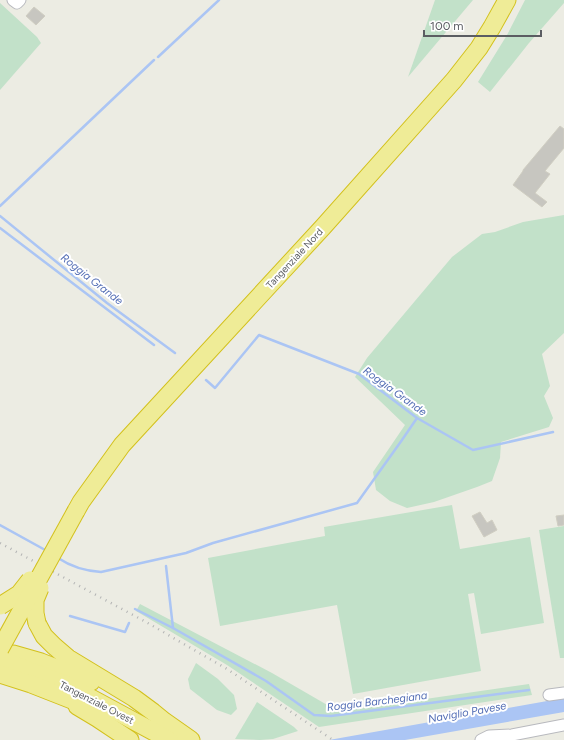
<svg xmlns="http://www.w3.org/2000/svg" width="564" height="740" viewBox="0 0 564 740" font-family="Figtree,sans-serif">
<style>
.green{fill:#c2e1c9}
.water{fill:#abc5f4}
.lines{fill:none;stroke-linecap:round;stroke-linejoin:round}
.stream{stroke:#abc5f4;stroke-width:2.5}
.building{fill:#c7c6c0;stroke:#d0cec2}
.minor-casing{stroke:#b8b9be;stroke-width:13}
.highway-casing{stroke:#d3c11c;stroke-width:19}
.minor{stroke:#fff;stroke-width:11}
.highway{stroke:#efec97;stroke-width:17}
.rail{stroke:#b3b4b4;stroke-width:2.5;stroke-dasharray:1 5;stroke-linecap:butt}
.highway-bridge-casing{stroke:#d3c11c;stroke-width:19;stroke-linecap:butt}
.highway-bridge{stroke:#efec97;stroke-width:17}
.labels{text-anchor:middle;stroke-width:4;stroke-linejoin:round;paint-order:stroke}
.street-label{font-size:10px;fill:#5b5d62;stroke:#fff}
.water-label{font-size:11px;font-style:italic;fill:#516cb4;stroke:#fff}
</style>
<rect width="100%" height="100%" fill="#ecece3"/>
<g class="green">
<path d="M435,0H473L408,77Z"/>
<path d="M525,0H564V3L529,43L490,92L478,82L507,35Z"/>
<path d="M0,3L37,37L41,43L0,90Z"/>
<path d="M564,215V333L542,354L550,386L544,396L553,418L549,427L501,442L500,458L492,481L477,487L434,502L407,508L390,501L376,490L373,472L405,425L355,377L367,358L452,257L482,234L495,232L523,222Z"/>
<path d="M452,505L460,549L530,537L544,623L481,634L474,593L468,594L481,671L353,694L337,605L220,626L208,558L325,536L324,527Z"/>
<path d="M564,526V658H560L539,530Z"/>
<path d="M140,604L272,673L329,706L347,708H363L529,684L532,695L319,727L227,665L136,611Z"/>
<path d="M196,663L218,679L234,695L237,709L231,715L217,710L190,689L188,679Z"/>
<path d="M257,702L294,727L298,731L273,739L260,740L235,739Z"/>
</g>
<path class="water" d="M564,698V712L405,740H329Z"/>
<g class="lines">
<g class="stream">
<path d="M158,57L219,0"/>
<path d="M0,206L154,60"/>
<path d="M0,216L107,303L175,353"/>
<path d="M0,228L154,345"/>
<path d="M206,380L215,388L259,335L359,374L417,418L473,450L553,432"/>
<path d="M0,525L47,551"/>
<path d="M58,558C70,566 86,571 101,572L186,553L213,543L357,503L402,440L417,418"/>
<path d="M166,566L173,628"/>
<path d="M135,609L173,628L266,681L314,715L331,716L529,690"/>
<path d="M70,616L125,632L129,623"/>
</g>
</g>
<g class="building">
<path d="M34,7L45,16L36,25L26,16Z"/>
<path d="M560,126L564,129V148L545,171L550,174L535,193L547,202L542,207L513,185L523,171V170Z"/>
<path d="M480,512L487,523L492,520L497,530L484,537L472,516Z"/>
<path d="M564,515V525L558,526L556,516Z"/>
</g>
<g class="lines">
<g class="minor-casing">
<g id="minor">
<path d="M13,0L17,3L20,0"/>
<path d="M549,695L564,693"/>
<path d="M481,740L489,736L512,735L564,725"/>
</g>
</g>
<g class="highway-casing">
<g id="highway">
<path d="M76,511L81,502L122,445L323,227L454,80L479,48L492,27L507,0"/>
<path d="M37,623L44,636L54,646L68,658L134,698L153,712L164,721L191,740"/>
<path d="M13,654L41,662L91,682"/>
<path d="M0,661L12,664L67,685L169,740"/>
<path d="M0,674L31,684L82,704L90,708"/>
<path d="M77,706L97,718L130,740"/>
</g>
</g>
<use href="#minor" class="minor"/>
<use href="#highway" class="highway"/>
<path class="rail" d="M0,543L146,622L227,669L333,740"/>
<g class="highway-bridge-casing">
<g id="highway-bridge">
<path d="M0,606L19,594L30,580"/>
<path d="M37,623L35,613V600L40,588"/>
<path d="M0,649L76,511"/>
</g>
</g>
<use href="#highway-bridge" class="highway-bridge"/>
</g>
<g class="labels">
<g class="street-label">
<text transform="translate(294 258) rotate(-47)" y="4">Tangenziale Nord</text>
<text transform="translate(97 702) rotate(27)" y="4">Tangenziale Ovest</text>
</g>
<g class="water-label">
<text transform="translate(92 279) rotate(38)" y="4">Roggia Grande</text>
<text transform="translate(395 391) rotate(36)" y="4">Roggia Grande</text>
<text transform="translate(377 701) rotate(-7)" y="4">Roggia Barchegiana</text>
<text transform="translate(467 712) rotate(-10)" y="4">Naviglio Pavese</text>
</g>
</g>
<path d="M424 30v6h117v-6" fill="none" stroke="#5b5d62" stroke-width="2"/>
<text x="430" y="30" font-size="12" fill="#5b5d62" stroke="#ffffff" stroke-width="3" paint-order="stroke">100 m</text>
</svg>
